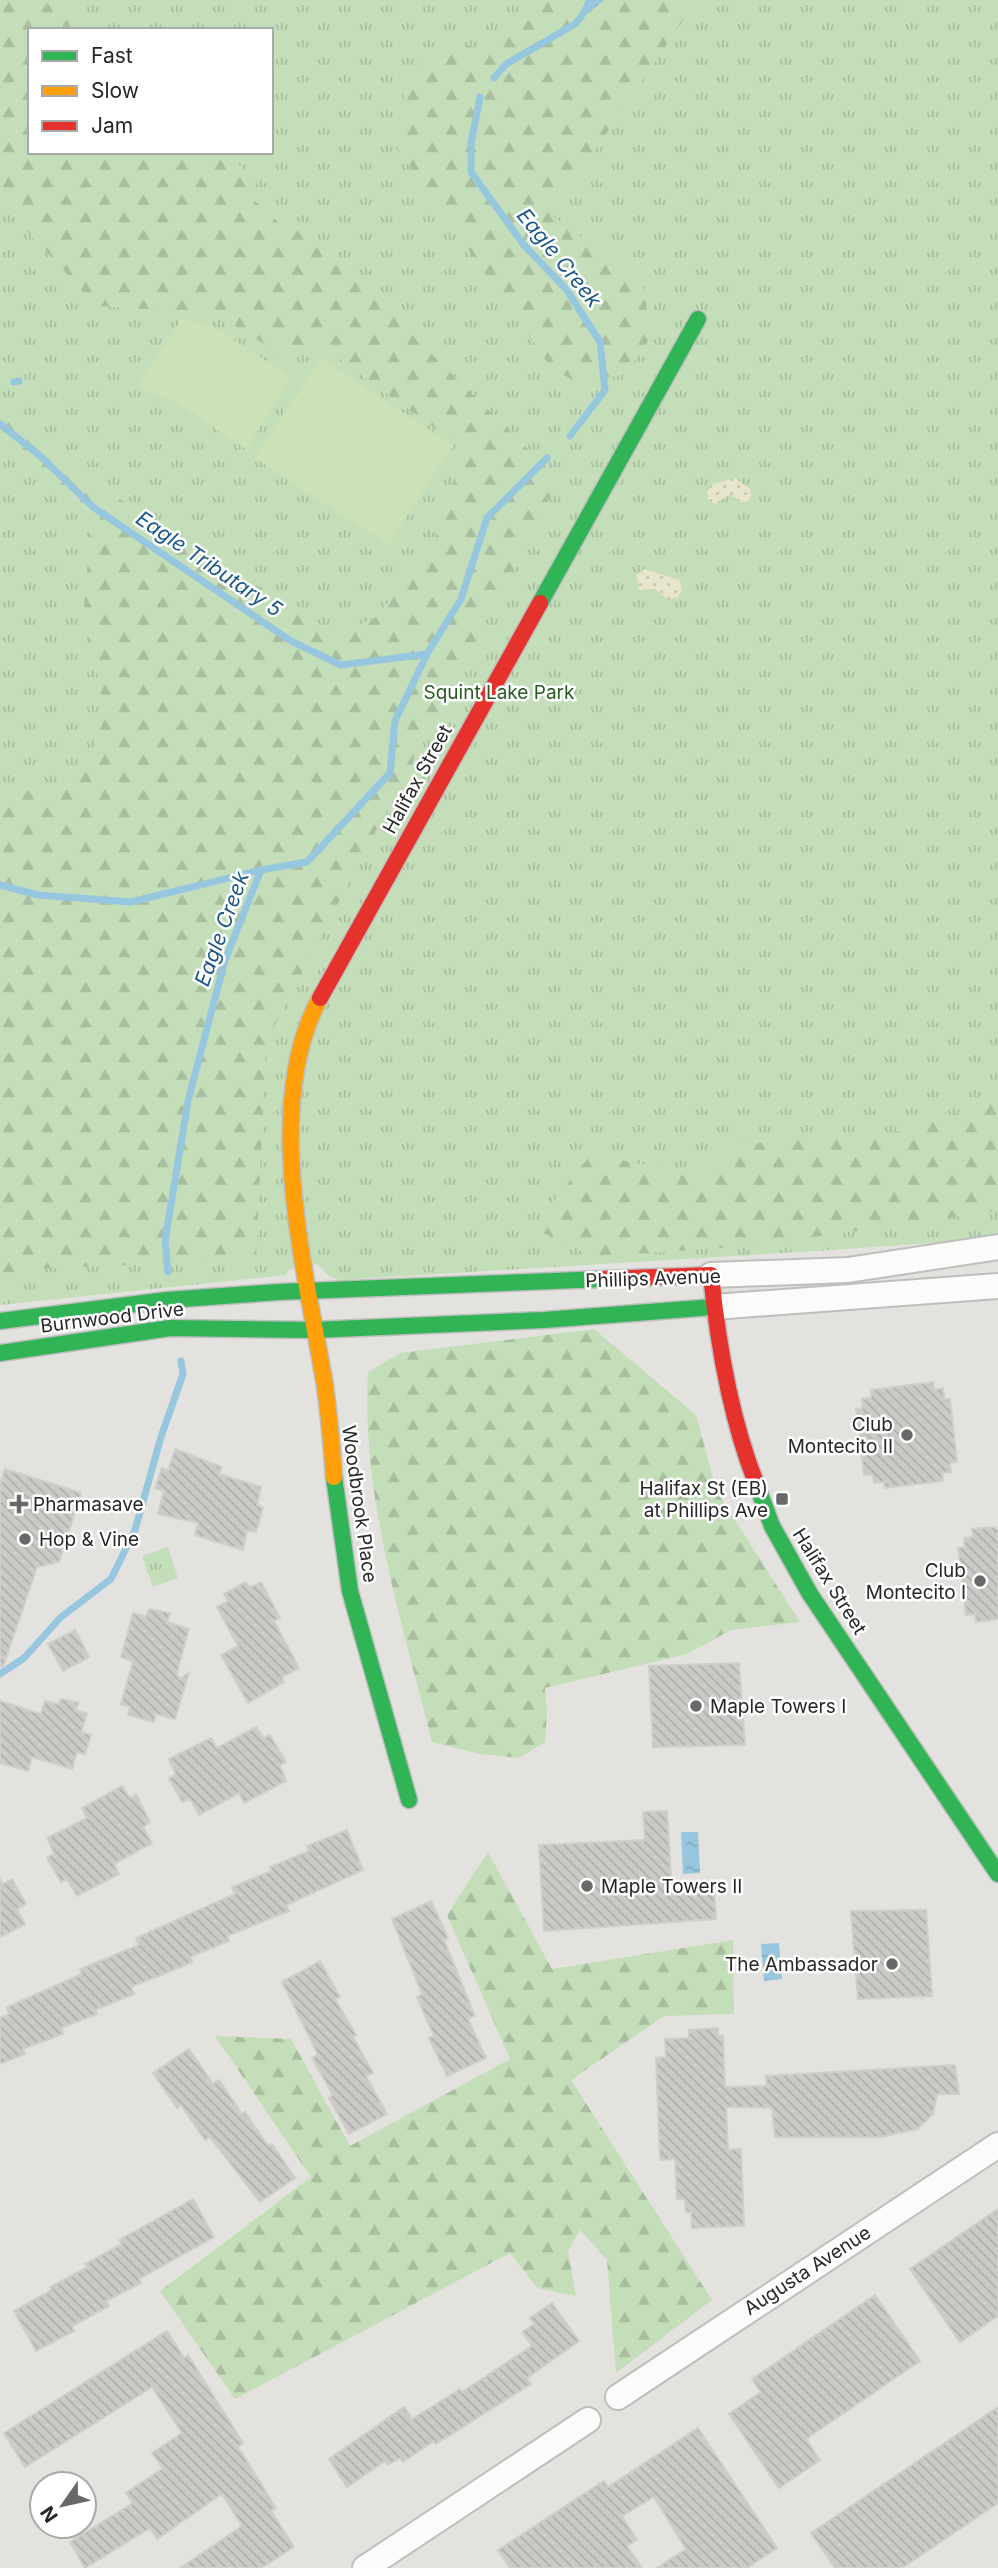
<svg xmlns="http://www.w3.org/2000/svg" width="998" height="2568" viewBox="0 0 998 2568" font-family="Inter,sans-serif">
<style>
.grass{fill:url(#grass-tufts);fill-rule:evenodd}
.forest{fill:url(#forest-firs)}
.sand{fill:url(#sand-dots)}
.pitch{fill:#cde1b8}
.water{fill:url(#water-ripples)}
.lines{fill:none;stroke-linecap:round;stroke-linejoin:round}
.stream{stroke:#97c6df;stroke-width:7}
.building{fill:url(#building-back-hatch);stroke:#cfceca;stroke-width:2}
.street-casing{stroke:#bebebf;stroke-width:28}
.fast-casing{stroke:#bebebf;stroke-width:19}
.slow-casing{stroke:#bebebf;stroke-width:19}
.jam-casing{stroke:#bebebf;stroke-width:19}
.street{stroke:#fbfbfa;stroke-width:24}
.fast{stroke:#30b455;stroke-width:16}
.slow{stroke:#ff9f0a;stroke-width:16}
.jam{stroke:#e5322d;stroke-width:16}
.poi-dot{fill:#696867;stroke:#fff;stroke-width:2.5}
.labels{text-anchor:middle;stroke-width:5;stroke-linejoin:round;paint-order:stroke}
.park-label{font-size:19px;fill:#275b20;stroke:#fff}
.street-label{font-size:19px;fill:#272727;stroke:#fff}
.poi-label{font-size:19px;fill:#272727;stroke:#fff;text-anchor:end}
.water-label{font-size:21px;font-style:italic;fill:#1b5787;stroke:#fff}
</style>
<defs>
<pattern id="grass-tufts" width="24" height="20" patternUnits="userSpaceOnUse" patternTransform="scale(1.75)"><rect width="24" height="20" fill="#c4deb9"/><path d="M3 7l-1-3M5 7V3M7 7l1-3M15 17l-1-3M17 17v-4M19 17l1-3" fill="none" stroke="#a8be9f"/></pattern>
<pattern id="forest-firs" width="22" height="20" patternUnits="userSpaceOnUse" patternTransform="scale(1.75)"><rect width="22" height="20" fill="#c4deb9"/><path d="M5 1l3.5 6h-7zM16 11l3.5 6h-7z" fill="#a8be9f"/></pattern>
<pattern id="sand-dots" width="8" height="8" patternUnits="userSpaceOnUse" patternTransform="scale(1.75)"><rect width="8" height="8" fill="#e8e5cd"/><path d="M2 2h.1M6 6h.1" fill="none" stroke="#c7c4b0" stroke-width="1.8" stroke-linecap="round"/></pattern>
<pattern id="water-ripples" width="26" height="14" patternUnits="userSpaceOnUse" patternTransform="scale(1.75)"><rect width="26" height="14" fill="#97c6df"/><path d="M2 4q2-2 4 0t4 0M15 11q2-2 4 0t4 0" fill="none" stroke="#82aabf"/></pattern>
<pattern id="building-back-hatch" width="6" height="6" patternUnits="userSpaceOnUse" patternTransform="scale(1.75)"><rect width="6" height="6" fill="#cccac7"/><path d="M-1 5l2 2M0 0l6 6M5-1l2 2" fill="none" stroke="#afaeab"/></pattern>
</defs>
<rect width="100%" height="100%" fill="#e4e2de"/>
<g class="grass">
<path d="M0,0H998V1233L945,1242L832,1250L339,1280L327,1275L318,1264L288,1270L286,1275L0,1305ZM30,30H271V152H30Z"/>
<path d="M168,1547L178,1578L153,1587L142,1556Z"/>
</g>
<g class="forest">
<path d="M0,0C36,0 75,3 102,30H30V152H227L256,182L252,198L293,236L302,226L559,480L266,1042L256,1260L29,1269L0,1274V795L33,790L82,776L105,716L94,654L83,618L91,526L33,466L0,448V411L80,474L337,636L378,616L432,545L467,451L322,347L290,360L215,313L96,306L0,201Z"/>
<path d="M536,0H586L577,22L604,0H697L551,215L635,274L646,293L648,341L626,374L579,383L552,369L396,148L404,110L403,77L445,41L493,51L532,11Z"/>
<path d="M998,1101V1211L749,1246L594,1257L533,1228L591,1154L699,1176L734,1144L879,1137Z"/>
<path d="M594,1329L696,1415L717,1492L800,1622L731,1630L687,1654L545,1688L547,1712L545,1742L519,1758L480,1754L432,1742C402,1621 361,1497 368,1372L400,1353Z"/>
<path d="M488,1852L552,1969L733,1940L734,2014L664,2016L571,2080L712,2300L616,2373L607,2260L580,2230L568,2251L576,2296L537,2288L510,2253L235,2399L160,2291L311,2177L215,2036L291,2039L350,2146L510,2059L447,1915Z"/>
</g>
<g class="sand">
<path d="M735,478L750,489L751,495L748,501L741,502L730,494L715,504L708,500L707,492L713,484Z"/>
<path d="M644,569L679,580L682,590L678,597L668,600L655,589L639,590L636,575Z"/>
</g>
<g class="pitch">
<path d="M182,318L213,327L291,377L246,449L171,399L137,388Z"/>
<path d="M320,358L453,445L388,545L255,458Z"/>
</g>
<g class="water">
<path d="M586,0H604L575,24Z"/>
<path d="M681,1832H698L700,1873L683,1874Z"/>
<path d="M779,1943L782,1979L764,1981L761,1944Z"/>
</g>
<g class="lines">
<g class="stream">
<path d="M494,78L506,64L575,24L581,17"/>
<path d="M480,97L471,143V172L523,244L566,289L600,342L605,390L570,436"/>
<path d="M14,382L19,381"/>
<path d="M0,424L38,454L93,507L291,641L341,665L427,654"/>
<path d="M0,885L38,895L131,902L261,870L307,862L390,773L395,721L427,654L461,599L487,518L547,458"/>
<path d="M168,1272L165,1241L188,1101L225,960L261,870"/>
<path d="M0,1674L24,1658L61,1617L111,1579L135,1530L161,1437L183,1374L181,1361"/>
</g>
</g>
<g class="building">
<path d="M933,1382L934,1390L943,1388L944,1399H950L957,1462L950,1463L951,1472L942,1473L943,1481L885,1488L884,1482L874,1483L873,1475H864L856,1409L863,1408L862,1399L871,1398V1390Z"/>
<path d="M175,1449L222,1467L219,1474L261,1487L257,1505L263,1508L256,1532L247,1530L243,1550L195,1535L198,1523L158,1514L164,1491L155,1488L162,1468L168,1471Z"/>
<path d="M5,1469L81,1493L59,1562L37,1567L3,1667L0,1666V1484Z"/>
<path d="M994,1527L998,1530V1619L976,1622L975,1614L966,1615L958,1548L965,1547L964,1538L973,1537L972,1529Z"/>
<path d="M246,1582L249,1588L261,1582L280,1618L274,1621L299,1668L282,1677L284,1682L248,1703L221,1655L238,1646L217,1607L228,1601L224,1594Z"/>
<path d="M149,1609L170,1613L167,1622L189,1629L177,1672L179,1679L189,1673L175,1719L156,1714L154,1722L128,1715L130,1707L121,1704L133,1661L121,1657L133,1613L146,1617Z"/>
<path d="M75,1630L89,1657L63,1671L48,1644Z"/>
<path d="M739,1663L745,1745L653,1747L649,1666Z"/>
<path d="M61,1699L79,1703L75,1710L87,1714L81,1732L91,1735L85,1754L77,1752L72,1769L32,1757L28,1771L0,1763V1701L41,1714L45,1701L59,1704Z"/>
<path d="M256,1727L264,1738L270,1735L280,1752L286,1762L280,1765L286,1781L244,1803L239,1793L199,1815L190,1799L182,1802L169,1778L176,1775L169,1759L211,1738L217,1748Z"/>
<path d="M122,1786L130,1798L136,1794L150,1822L143,1827L152,1843L114,1864L119,1874L77,1896L67,1879L61,1882L47,1858L54,1853L47,1838L87,1818L82,1808Z"/>
<path d="M667,1811L672,1892L714,1889L716,1919L544,1931L539,1845L645,1840L643,1812Z"/>
<path d="M347,1830L363,1870L286,1905L289,1911L227,1936L229,1941L190,1957L193,1962L131,1987L134,1994L95,2010L97,2014L61,2028L63,2034L23,2049L25,2054L0,2064V2018L9,2014L7,2007L82,1974L80,1969L139,1945L136,1938L235,1894L232,1887L272,1871L270,1867L309,1851L307,1846Z"/>
<path d="M0,1879L3,1884L12,1879L26,1904L17,1909L25,1924L0,1937Z"/>
<path d="M431,1901L448,1938L444,1940L475,2016L468,2019L486,2058L447,2076L429,2038L434,2036L417,1997L422,1994L392,1919Z"/>
<path d="M926,1910L932,1996L858,1999L851,1911Z"/>
<path d="M320,1961L340,1997L335,1999L356,2035L353,2037L373,2073L366,2076L387,2114L349,2134L329,2098L333,2095L312,2058L318,2055L282,1982Z"/>
<path d="M718,2028V2036H723L725,2087L767,2086L766,2076L955,2065L959,2094H937L933,2114L917,2129L881,2137H775L772,2108L726,2107L728,2150L741,2149L744,2226L692,2228L691,2212H686L685,2199H677L675,2159L660,2160L656,2058L666,2057L665,2039L689,2038V2030Z"/>
<path d="M189,2049L213,2084L219,2080L242,2114L245,2112L268,2146L272,2144L295,2178L260,2202L210,2137L205,2140L181,2105L177,2108L153,2073Z"/>
<path d="M193,2199L214,2237L139,2279L141,2283L106,2301L109,2306L72,2326L74,2331L36,2351L14,2311L52,2290L50,2287L88,2267L85,2264L122,2244L119,2240Z"/>
<path d="M998,2209V2316L960,2342L910,2269Z"/>
<path d="M875,2295L920,2361L806,2439L820,2460L779,2488L729,2414L761,2392L752,2379Z"/>
<path d="M552,2303L579,2341L527,2378L531,2384L436,2444L434,2441L403,2462L400,2458L388,2465L385,2461L347,2487L329,2459L404,2407L412,2419L460,2389L462,2392L532,2346L522,2332L534,2324L530,2318Z"/>
<path d="M167,2331L184,2358L188,2355L243,2443L238,2447L276,2508L271,2511L294,2547L261,2568H180L242,2526L222,2494L157,2539L150,2528L85,2568L70,2542L133,2503L126,2493L163,2468L152,2453L182,2433L152,2387L25,2467L4,2433Z"/>
<path d="M998,2407V2503L902,2568H835L811,2533Z"/>
<path d="M698,2428L777,2548L747,2568H657L686,2549L654,2497L622,2516L637,2540L627,2546L642,2568H510L498,2550L604,2481L608,2487Z"/>
</g>
<g class="lines">
<g class="street-casing">
<g id="street">
<path d="M711,1275L848,1270L998,1247"/>
<path d="M714,1307L998,1286"/>
<path d="M618,2397L998,2145"/>
<path d="M365,2568L588,2420"/>
</g>
</g>
<g class="fast-casing">
<g id="fast">
<path d="M540,603L698,319"/>
<path d="M0,1321L167,1300L279,1292L604,1279"/>
<path d="M0,1353L170,1328L313,1330L544,1320L714,1307"/>
<path d="M334,1477L350,1591L409,1800"/>
<path d="M756,1483L772,1526L810,1594L998,1874"/>
</g>
</g>
<g class="slow-casing">
<path id="slow" d="M320,998C261,1106 306,1271 325,1386C329,1416 332,1447 334,1477"/>
</g>
<g class="jam-casing">
<g id="jam">
<path d="M320,998L540,603"/>
<path d="M604,1279L711,1275C718,1345 730,1417 756,1483"/>
</g>
</g>
<use href="#street" class="street"/>
<use href="#fast" class="fast"/>
<use href="#slow" class="slow"/>
<use href="#jam" class="jam"/>
</g>
<g class="poi-dot">
<circle cx="907" cy="1435" r="7"/>
<rect x="775" y="1492" width="14" height="14" rx="3.5"/>
<path d="M15.5 1493.5h7v7h7v7h-7v7h-7v-7h-7v-7h7z"/>
<circle cx="25" cy="1539" r="7"/>
<circle cx="980" cy="1581" r="7"/>
<circle cx="696" cy="1706" r="7"/>
<circle cx="587" cy="1886" r="7"/>
<circle cx="892" cy="1964" r="7"/>
</g>
<g class="labels">
<g class="park-label">
<text x="499" y="699">Squint Lake Park</text>
</g>
<g class="street-label">
<text transform="translate(417 779) rotate(-61)" y="7">Halifax Street</text>
<text transform="translate(653 1278) rotate(-2)" y="7">Phillips Avenue</text>
<text transform="translate(112 1317) rotate(-7)" y="7">Burnwood Drive</text>
<text transform="translate(360 1504) rotate(82)" y="7">Woodbrook Place</text>
<text transform="translate(830 1581) rotate(58)" y="7">Halifax Street</text>
<text transform="translate(807 2270) rotate(-33)" y="7">Augusta Avenue</text>
</g>
<g class="poi-label">
<text x="893" y="1431">Club<tspan x="893" dy="22">Montecito II</tspan></text>
<text x="768" y="1495">Halifax St (EB)<tspan x="768" dy="22">at Phillips Ave</tspan></text>
<text x="33" y="1511" text-anchor="start">Pharmasave</text>
<text x="39" y="1546" text-anchor="start">Hop &amp; Vine</text>
<text x="966" y="1577">Club<tspan x="966" dy="22">Montecito I</tspan></text>
<text x="710" y="1713" text-anchor="start">Maple Towers I</text>
<text x="601" y="1893" text-anchor="start">Maple Towers II</text>
<text x="878" y="1971">The Ambassador</text>
</g>
<g class="water-label">
<text transform="translate(559 258) rotate(51)" y="7">Eagle Creek</text>
<text transform="translate(209 564) rotate(34)" y="7">Eagle Tributary 5</text>
<text transform="translate(222 929) rotate(-70)" y="7">Eagle Creek</text>
</g>
</g>
<rect x="28" y="28" width="245" height="126" fill="#ffffff" stroke="#a9a9a9" stroke-width="2"/>
<rect x="42" y="51" width="35" height="10" fill="#30b455" stroke="#a9a9a9" stroke-width="2"/>
<text x="91" y="63" font-size="21" fill="#272727">Fast</text>
<rect x="42" y="86" width="35" height="10" fill="#ff9f0a" stroke="#a9a9a9" stroke-width="2"/>
<text x="91" y="98" font-size="21" fill="#272727">Slow</text>
<rect x="42" y="121" width="35" height="10" fill="#e5322d" stroke="#a9a9a9" stroke-width="2"/>
<text x="91" y="133" font-size="21" fill="#272727">Jam</text>
<g transform="translate(63 2505) rotate(236)"><circle r="33" fill="#ffffff" stroke="#a9a9a9" stroke-width="2"/>
<path d="M0-5L12 26L0 18L-12 26Z" fill="#696867"/>
<text y="-10" font-size="19" font-weight="bold" text-anchor="middle" fill="#272727">N</text>
</g>
</svg>
